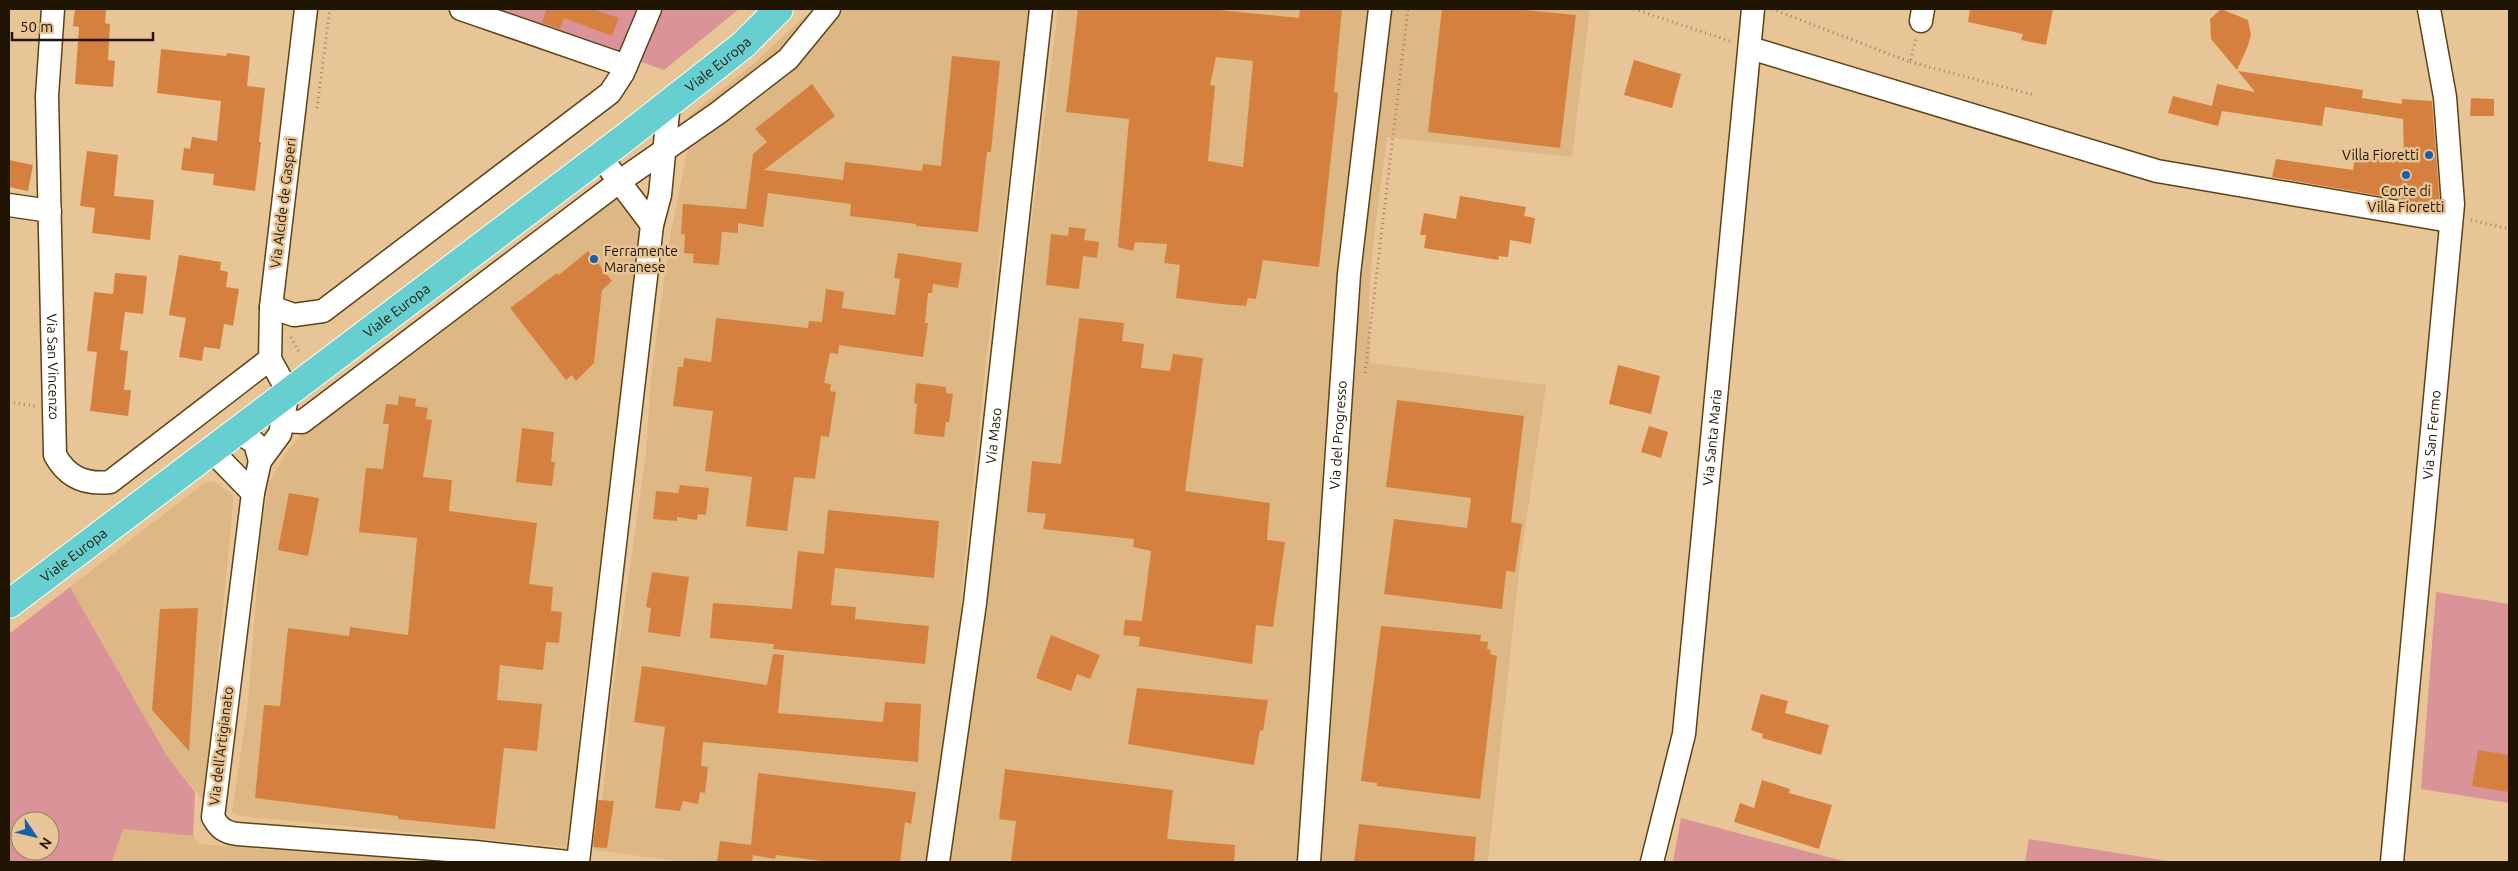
<svg xmlns="http://www.w3.org/2000/svg" width="2518" height="871" viewBox="0 0 2518 871" font-family="Ubuntu,sans-serif">
<style>
.built{fill:#deb884}
.green{fill:#da9499;fill-rule:evenodd}
.building{fill:#d68040;fill-rule:evenodd}
.lines{fill:none;stroke-linecap:round;stroke-linejoin:round}
.minor-casing{stroke:#5e4215;stroke-width:25}
.major-casing{stroke:#fff;stroke-width:30}
.path{stroke:#9c825f;stroke-width:3;stroke-dasharray:1 4;stroke-linecap:butt}
.minor{stroke:#fff;stroke-width:22}
.major{stroke:#67cfcf;stroke-width:28}
.poi-dot{fill:#175fae;stroke:#e7c597;stroke-width:2}
.labels{text-anchor:middle;stroke-width:5;stroke-linejoin:round;paint-order:stroke}
.street-label{font-size:14px;fill:#201403;stroke:#e7c597}
.poi-label{font-size:14px;fill:#201403;stroke:#e7c597;text-anchor:end}
</style>
<rect width="100%" height="100%" fill="#e7c597"/>
<g class="built">
<path d="M813,9H1030L986,361L961,598L962,614L926,862H684L594,850L604,784L612,696L646,453L651,377L670,236L690,138L689,116L752,65Z"/>
<path d="M1058,9H1590L1572,157L1387,137L1374,236L1369,291L1370,363L1546,385L1520,563L1488,862H950L963,737L993,536Z"/>
<path d="M611,176L625,197L642,236L623,374L618,450L598,600L583,693L576,780L566,847L241,816L232,812L248,703L261,531L269,483L288,450L310,426Z"/>
<path d="M214,481L234,496L204,801L167,756L70,587L204,483Z"/>
<path d="M123,829L193,836L199,844L430,862H112Z"/>
</g>
<g class="green">
<path d="M494,9H739L664,70Z"/>
<path d="M70,587L167,756L195,792L193,836L123,829L112,862H9V634ZM20,821H50V851H20Z"/>
<path d="M2436,592L2509,604V803L2421,789Z"/>
<path d="M1681,818L1836,859L1847,862H1673Z"/>
<path d="M2029,839L2174,862H2025Z"/>
</g>
<g class="building">
<path d="M75,9H106L105,23L110,24L108,60L115,61L113,87L75,84L79,27L73,26Z"/>
<path d="M544,9H593L619,18L612,36L564,18L560,29L542,23L546,11Z"/>
<path d="M1078,9H1209L1299,18L1300,9H1342L1334,92L1338,93L1319,267L1263,260L1256,299L1248,298L1246,306L1221,304L1176,298L1180,265L1164,263L1167,244L1135,242L1133,251L1118,247L1129,119L1066,112ZM1216,57L1253,61L1243,167L1208,161L1215,86L1210,85Z"/>
<path d="M1442,9H1515L1576,15L1560,148L1428,132Z"/>
<path d="M1970,9H2053L2046,45L2021,40L2023,34L1968,22Z"/>
<path d="M2221,9L2248,20L2251,35L2247,48L2237,70L2211,39L2210,19Z"/>
<path d="M161,49L226,56L227,53L250,56L247,86L265,88L259,142H261L255,191L213,185L214,174L181,170L184,148L190,149L192,137L217,141L221,101L157,93Z"/>
<path d="M952,56L1000,61L991,152H987L978,232L916,226V224L850,216L851,204L768,193L763,227L738,223V233L722,232L719,265L693,263L694,254L684,253L685,234H681L683,204L746,209L753,154L767,142L755,129L812,84L835,116L764,170L843,180L845,162L922,171L923,164L941,166Z"/>
<path d="M1634,60L1681,74L1672,108L1624,95Z"/>
<path d="M2238,71L2363,90L2362,98L2402,104V99L2432,101L2440,206L2272,177L2276,159L2353,170L2355,156L2404,162L2403,119L2325,107L2322,126L2222,111L2218,126L2168,113L2173,96L2212,106L2217,84L2255,92Z"/>
<path d="M2471,98L2494,99V116H2470Z"/>
<path d="M87,151L118,155L114,196L154,200L150,240L92,233L95,208L80,206Z"/>
<path d="M9,160L33,165L28,191L9,187Z"/>
<path d="M1460,196L1526,207L1524,216L1535,218L1531,244L1510,240L1508,257L1499,256L1498,260L1424,248L1426,235H1420L1424,213L1456,219Z"/>
<path d="M1069,227L1086,229L1084,240L1099,242L1097,258L1083,256L1079,289L1046,285L1051,234L1068,236Z"/>
<path d="M588,251L612,281L602,290L594,363L576,381L572,375L566,380L510,308L557,273L559,275Z"/>
<path d="M898,253L962,263L958,288L933,284L932,293H928L925,323H928L923,357L839,345L838,354L830,353L824,383L831,384L830,391L836,392L829,437L821,436L815,479L794,477L787,531L746,526L752,477L705,471L713,411L673,406L678,367H683L684,358L711,362L716,318L808,328L809,321L822,322L826,289L844,292L842,308L895,315L900,279L894,278Z"/>
<path d="M179,255L221,262L220,270L228,272L226,287L239,289L233,326L224,324L220,349L204,347L202,361L179,357L186,318L169,315Z"/>
<path d="M115,273L147,276L143,314L125,312L120,350L128,351L124,390H131L128,416L90,411L97,352L87,351L94,292L113,294Z"/>
<path d="M1079,318L1124,323L1122,341L1144,344L1141,368L1170,371L1173,354L1203,358L1185,491L1270,503L1267,540L1285,542L1273,627L1256,625L1252,664L1139,646L1140,637L1123,635L1125,620L1142,621L1151,551L1133,547L1134,539L1043,529L1046,514L1027,512L1032,461L1061,464Z"/>
<path d="M1618,365L1660,376L1651,414L1609,404Z"/>
<path d="M916,383L946,387V393L953,394L949,422H946L944,437L914,434L917,404L914,403Z"/>
<path d="M399,396L416,399L415,406L428,408L426,419L432,420L423,477L452,480L449,511L537,523L529,584L553,587L551,611L562,612L559,643L546,642L543,670L500,665L497,700L542,704L537,751L504,748L495,829L398,819V816L255,798L264,705L280,706L288,628L349,636L350,627L408,635L417,538L359,532L366,468L383,469L389,424H383L386,404L398,405Z"/>
<path d="M1397,400L1524,416L1511,522L1522,524L1515,572L1506,571L1502,609L1384,594L1394,519L1467,528L1471,498L1386,487Z"/>
<path d="M1649,426L1668,432L1661,458L1641,452Z"/>
<path d="M522,428L554,432L551,462H555L552,486L516,482Z"/>
<path d="M680,485L709,488L706,515L698,514L697,520L677,517V521L653,519L656,491L678,493Z"/>
<path d="M289,493L319,498L308,556L278,550Z"/>
<path d="M828,510L939,521L934,578L835,568L831,605L856,607L855,619L929,626L925,664L773,649L774,644L710,638L713,603L792,609L798,551L824,554Z"/>
<path d="M652,572L689,577L680,637L648,632L651,608L646,607Z"/>
<path d="M198,608L189,751L152,710L160,609Z"/>
<path d="M1381,626L1481,635L1480,641L1488,642L1487,649L1491,650L1490,654L1497,656L1480,799L1377,786V783L1361,781Z"/>
<path d="M1051,635L1100,655L1090,679L1077,674L1071,691L1036,678Z"/>
<path d="M773,654L784,655L778,713L883,722L885,702L921,704L918,762L703,742L701,766L708,767L705,793L700,792L698,804L683,801L680,811L655,808L665,727L634,722L642,666L767,685Z"/>
<path d="M1137,688L1268,700L1263,731L1260,730L1254,765L1128,744Z"/>
<path d="M1761,694L1788,701L1785,713L1829,725L1821,755L1762,738L1763,734L1751,730Z"/>
<path d="M2478,750L2509,755V792L2472,786Z"/>
<path d="M1005,769L1173,790L1167,839L1235,845L1234,862H1011L1016,821L999,819Z"/>
<path d="M758,773L916,792L911,824L905,822L900,862H829L776,855L775,859L753,855L752,862H717L720,841L751,845Z"/>
<path d="M1762,780L1790,789L1789,793L1832,805L1819,849L1734,822L1740,803L1754,808Z"/>
<path d="M598,800L614,801L607,848L593,847Z"/>
<path d="M1359,824L1476,837L1474,862H1354Z"/>
</g>
<g class="lines">
<g class="minor-casing">
<g id="minor">
<path id="s1" d="M53,9L47,96L55,455C67,477 85,485 110,482L270,359"/>
<path d="M306,9L271,307L270,359L288,392L280,434L260,461L253,493L213,817C219,828 224,832 237,834L475,852L568,862"/>
<path d="M461,9L626,66"/>
<path d="M1921,21L1923,9"/>
<path d="M1750,48L2157,171L2450,221"/>
<path d="M600,156L652,225"/>
<path d="M9,205L50,211"/>
<path d="M271,307L294,315L323,311L610,93L623,73L650,9"/>
<path d="M282,421L302,422L620,181L718,113L788,59L829,9"/>
<path d="M237,431L255,443L260,461"/>
<path d="M211,450L253,493"/>
<path d="M578,862L652,225L660,195L669,102"/>
<path id="s2" d="M938,862L975,603L1041,9"/>
<path id="s3" d="M1309,862L1349,274L1380,9"/>
<path id="s4" d="M1652,862L1684,734L1753,9"/>
<path id="s5" d="M2392,862L2453,204L2445,97L2429,9"/>
</g>
</g>
<g class="major-casing">
<g id="major">
<path id="s6" d="M9,604L626,137L743,45L779,9"/>
</g>
</g>
<g class="path">
<path d="M1634,9L1730,41"/>
<path d="M1772,9L1910,62L1916,39"/>
<path d="M1910,62L2034,95"/>
<path d="M317,108L330,9"/>
<path d="M2471,220L2509,229"/>
<path d="M291,337L300,354"/>
<path d="M1365,373L1408,9"/>
<path d="M9,402L35,406"/>
</g>
<use href="#minor" class="minor"/>
<use href="#major" class="major"/>
</g>
<g class="poi-dot">
<circle cx="2429" cy="155" r="5"/>
<circle cx="2406" cy="175" r="5"/>
<circle cx="594" cy="259" r="5"/>
</g>
<g class="labels">
<g class="street-label">
<text dy="5" stroke="none"><textPath href="#s6" startOffset="891">Viale Europa</textPath></text>
<text transform="translate(283 203) rotate(-83)" y="5">Via Alcide de Gasperi</text>
<text dy="5" stroke="none"><textPath href="#s6" startOffset="486">Viale Europa</textPath></text>
<text dy="5" stroke="none"><textPath href="#s1" startOffset="358">Via San Vincenzo</textPath></text>
<text dy="5" stroke="none"><textPath href="#s3" startOffset="428">Via del Progresso</textPath></text>
<text dy="5" stroke="none"><textPath href="#s5" startOffset="429">Via San Fermo</textPath></text>
<text dy="5" stroke="none"><textPath href="#s2" startOffset="430">Via Maso</textPath></text>
<text dy="5" stroke="none"><textPath href="#s4" startOffset="430">Via Santa Maria</textPath></text>
<text dy="5" stroke="none"><textPath href="#s6" startOffset="81">Viale Europa</textPath></text>
<text transform="translate(221 746) rotate(-83)" y="5">Via dell'Artigianato</text>
</g>
<g class="poi-label">
<text x="2419" y="160">Villa Fioretti</text>
<text x="2406" y="196" text-anchor="middle">Corte di<tspan x="2406" dy="16">Villa Fioretti</tspan></text>
<text x="604" y="256" text-anchor="start">Ferramente<tspan x="604" dy="16">Maranese</tspan></text>
</g>
</g>
<rect width="2518" height="871" fill="none" stroke="#201403" stroke-width="20"/>
<g transform="translate(35 836) rotate(125)"><circle r="24" fill="#e7c597" stroke="#977e5c"/>
<path d="M0-4L9 19L0 12L-9 19Z" fill="#175fae"/>
<text y="-8" font-size="14" font-weight="bold" text-anchor="middle" fill="#201403">N</text>
</g>
<path d="M12 32v8h141v-8" fill="none" stroke="#201403" stroke-width="2.5"/>
<text x="20" y="32" font-size="15" fill="#201403" stroke="#e7c597" stroke-width="4" paint-order="stroke">50 m</text>
</svg>
